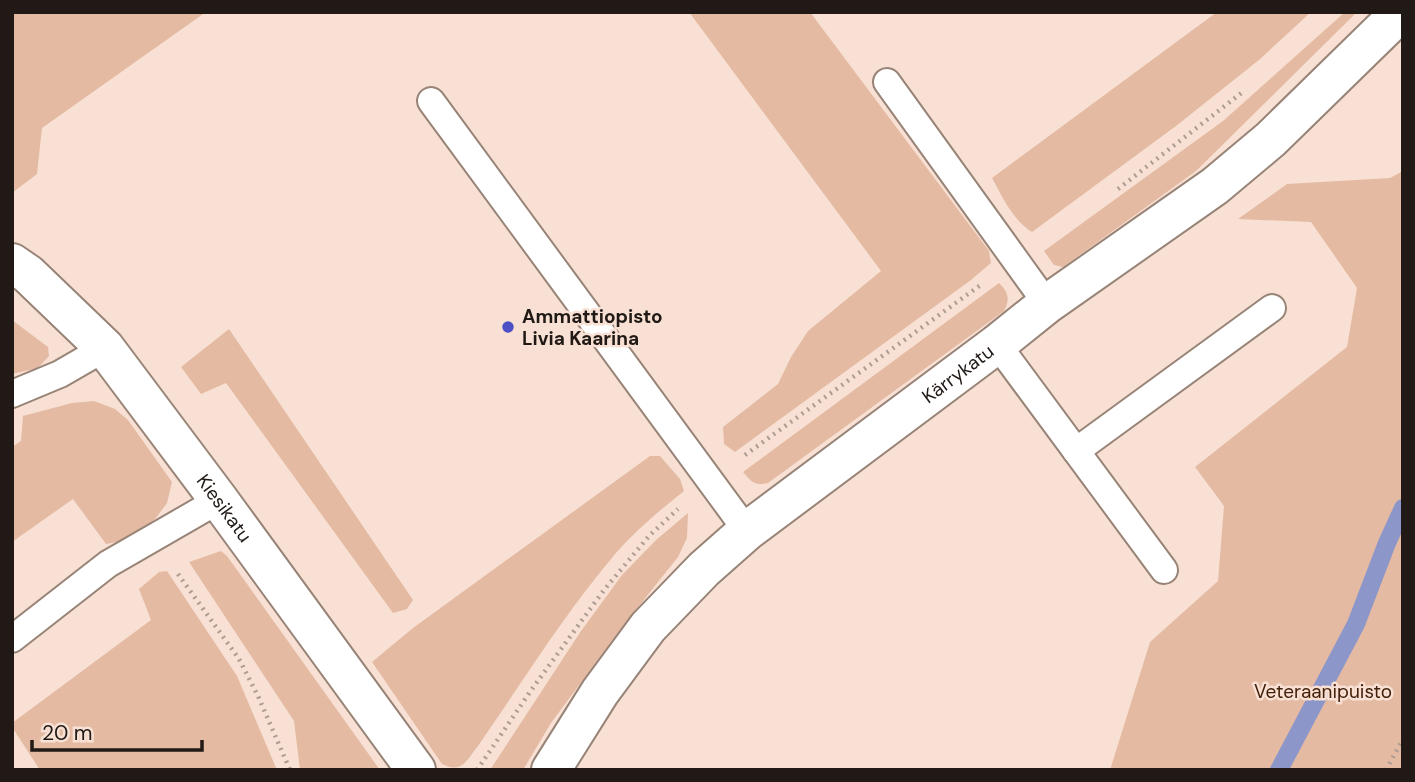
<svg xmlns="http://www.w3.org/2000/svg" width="1415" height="782" viewBox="0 0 1415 782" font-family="'DM Sans',sans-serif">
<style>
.green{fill:#e4baa2}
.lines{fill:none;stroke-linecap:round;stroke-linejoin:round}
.stream{stroke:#8d96c9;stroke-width:18}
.lane-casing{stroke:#988377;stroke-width:30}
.street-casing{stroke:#988377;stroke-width:42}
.path{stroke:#ae9c93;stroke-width:4.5;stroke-dasharray:2 5;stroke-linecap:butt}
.lane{stroke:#fff;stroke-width:26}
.street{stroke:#fff;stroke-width:38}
.poi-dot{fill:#4d4fc5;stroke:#f8e1d4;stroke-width:2.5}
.labels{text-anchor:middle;stroke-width:5;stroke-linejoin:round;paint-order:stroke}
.poi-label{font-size:19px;font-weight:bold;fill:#211915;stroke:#f8e1d4;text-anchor:start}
.street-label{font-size:19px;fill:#211915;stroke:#f8e1d4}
.park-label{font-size:19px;fill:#432009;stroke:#f8e1d4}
</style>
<rect width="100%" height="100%" fill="#f8e1d4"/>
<g class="green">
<path d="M12,12H206L42,128L37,174L12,193Z"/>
<path d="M689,12H810L989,251L991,263L971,280L735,452L724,444L723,427L778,384L791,357L808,331L881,271Z"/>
<path d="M1217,12H1311L1259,60L1176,126L1032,232C1012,219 1003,198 992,178Z"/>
<path d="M1345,12H1357L1196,171L1063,267L1054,265L1044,251L1223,121Z"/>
<path d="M1403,171V770H1110L1150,642L1218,581L1224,506L1195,467L1347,347L1357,288L1311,222L1238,219L1287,184L1390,178Z"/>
<path d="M999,283C1009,293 1010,299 1004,311L768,483C754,486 752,482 743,472Z"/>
<path d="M12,320L48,347L49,356L38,368L12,374Z"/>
<path d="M229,329L413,600L407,609L393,613L226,383L201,394L181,367Z"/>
<path d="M94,401L115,409L128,420L172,482L167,503L155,519L128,540L106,544L73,499L12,542V447L21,441L23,416L72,403Z"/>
<path d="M650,456H660L680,479L684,491C660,510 636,530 616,553C565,613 523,681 478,746C466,761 462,774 442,764L372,662L413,628Z"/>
<path d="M688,513L687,538L678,557L616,635L551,723L523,770H490L581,631L622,575L656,540Z"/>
<path d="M221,551L227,556L380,770H300L294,721L189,562Z"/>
<path d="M167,571L237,676L277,770H40L12,727V723L151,620L139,589L159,572Z"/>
</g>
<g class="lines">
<path class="stream" d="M1279,770L1356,624L1387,543L1403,508"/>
<g class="lane-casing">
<g id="lane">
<path d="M887,82L1047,304"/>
<path d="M431,101L747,531"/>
<path d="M997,344L1164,570"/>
<path d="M12,394L60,374L105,348"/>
<path d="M1076,451L1272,308"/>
<path d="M12,639L108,564L219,500"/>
</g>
</g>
<g class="street-casing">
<g id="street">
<path id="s1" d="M12,263L28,274L105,348L219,500L416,770"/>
<path id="s2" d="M551,770L600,692L648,627L704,569L747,531L997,344L1047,304L1215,186L1271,139L1401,12"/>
</g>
</g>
<g class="path">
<path d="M1118,189L1244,91"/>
<path d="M745,455L982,284"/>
<path d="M178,574L239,659L258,696L290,770"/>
<path d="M477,770L532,689L604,590L649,536L678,509"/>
<path d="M1386,770L1403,739"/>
</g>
<use href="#lane" class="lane"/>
<use href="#street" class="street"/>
</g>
<circle class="poi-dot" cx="508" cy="327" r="7"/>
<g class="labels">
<g class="poi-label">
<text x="522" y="323">Ammattiopisto<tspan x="522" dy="22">Livia Kaarina</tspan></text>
</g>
<g class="street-label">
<text dy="7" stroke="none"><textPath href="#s2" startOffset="574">Kärrykatu</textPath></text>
<text dy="7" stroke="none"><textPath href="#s1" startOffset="326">Kiesikatu</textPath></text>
</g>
<g class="park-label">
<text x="1323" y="698">Veteraanipuisto</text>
</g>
</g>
<rect width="1415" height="782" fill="none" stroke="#211915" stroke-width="28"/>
<path d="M32 740v10h170v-10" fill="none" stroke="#211915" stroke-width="3.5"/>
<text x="42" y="740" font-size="21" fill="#211915" stroke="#f8e1d4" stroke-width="5" paint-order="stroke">20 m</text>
</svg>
